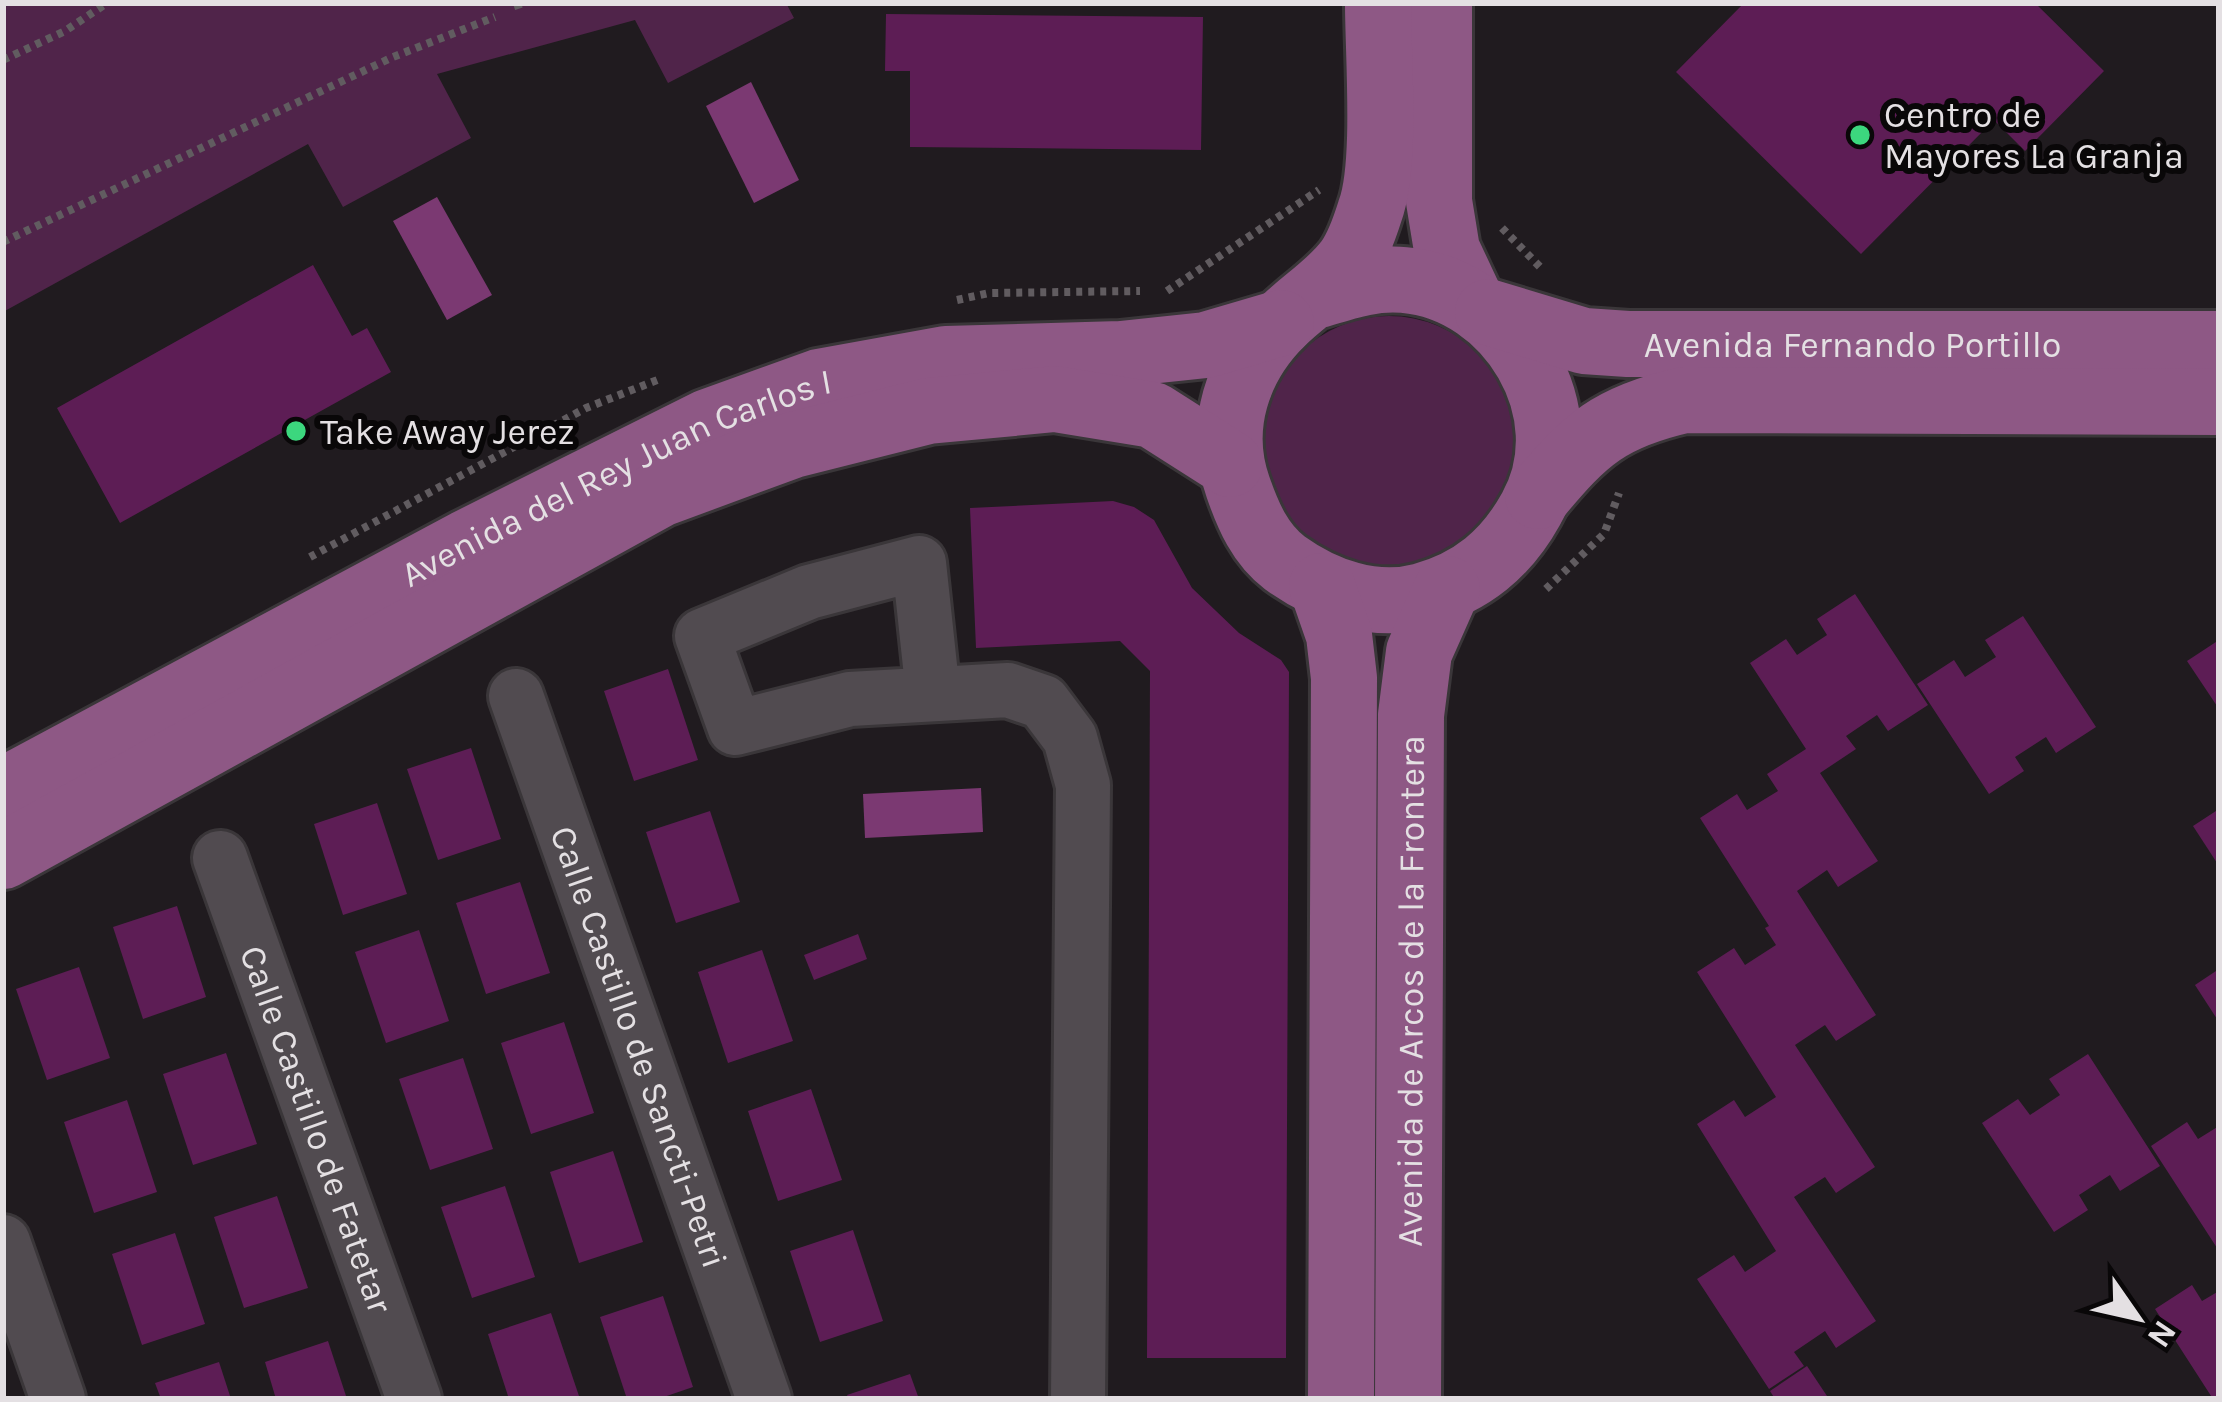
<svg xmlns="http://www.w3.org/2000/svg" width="2222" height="1402" viewBox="0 0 2222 1402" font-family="Karla,sans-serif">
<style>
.green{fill:#50244a}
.water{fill:#7b3972}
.building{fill:#5d1d55}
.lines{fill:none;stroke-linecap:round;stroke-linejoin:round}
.minor-casing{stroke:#3a3639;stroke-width:60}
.major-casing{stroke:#3a3639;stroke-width:72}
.path{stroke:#615c60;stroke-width:8;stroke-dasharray:6 6;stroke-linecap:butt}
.minor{stroke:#514b50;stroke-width:54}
.major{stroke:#8e5885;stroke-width:66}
.poi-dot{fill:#3cd77e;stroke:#090708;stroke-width:4.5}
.labels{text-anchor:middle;stroke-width:12;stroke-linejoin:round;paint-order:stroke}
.poi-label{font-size:36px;fill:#e4e0e3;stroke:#090708;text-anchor:start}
.street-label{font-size:36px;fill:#e4e0e3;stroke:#090708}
</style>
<rect width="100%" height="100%" fill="#201b1f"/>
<g class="green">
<path d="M3,3H786L794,18L668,83L635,20L437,74L471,138L343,207L308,144L3,312Z"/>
<circle cx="1389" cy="443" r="127"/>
</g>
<g class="water">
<path d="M751,82L799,180L754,203L706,106Z"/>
<path d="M437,197L492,295L447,320L393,221Z"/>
<path d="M981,788L983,832L865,838L863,794Z"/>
</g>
<g class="building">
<path d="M1744,3H2035L2104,71L2025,151L1994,120L1861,254L1676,72Z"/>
<path d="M886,14L1203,17L1201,150L910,147V71H885Z"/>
<path d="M313,265L352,336L367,328L391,372L120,523L57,408Z"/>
<path d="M1113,501L1134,507L1154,520L1192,588L1239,633L1281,660L1289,672L1286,1358H1147L1150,671L1120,641L976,648L970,508Z"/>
<path d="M1855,594L1928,705L1888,731L1877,715L1846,736L1856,749L1820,773L1878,861L1838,887L1827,870L1797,891L1876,1015L1836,1041L1825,1025L1795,1045L1875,1167L1836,1193L1825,1177L1794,1197L1876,1321L1836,1348L1825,1331L1794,1352L1804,1366L1769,1389L1697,1279L1734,1255L1745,1272L1776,1251L1697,1124L1734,1100L1745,1117L1776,1097L1697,972L1734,948L1745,965L1776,945L1765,928L1769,926L1700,818L1737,794L1747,810L1778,791L1767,774L1806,749L1750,663L1786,639L1797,655L1827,635L1817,619Z"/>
<path d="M2023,616L2096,727L2056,753L2046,737L2015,757L2024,771L1989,794L1917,684L1954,660L1965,677L1996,657L1985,640Z"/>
<path d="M2219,640V709L2187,661Z"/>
<path d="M668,669L698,760L634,781L604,691Z"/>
<path d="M471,748L501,839L438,860L407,769Z"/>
<path d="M377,803L407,894L343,915L314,824Z"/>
<path d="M2219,809V866L2193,826Z"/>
<path d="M710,811L740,902L676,923L646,832Z"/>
<path d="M520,882L550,973L486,994L456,903Z"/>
<path d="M177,906L206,997L143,1019L113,927Z"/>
<path d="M419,930L449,1021L386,1043L355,952Z"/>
<path d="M858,934L867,959L814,980L804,955Z"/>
<path d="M762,950L793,1041L728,1063L698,972Z"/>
<path d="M79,967L110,1058L47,1080L16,989Z"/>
<path d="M2219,969V1022L2195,985Z"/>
<path d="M564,1022L594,1113L531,1134L501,1043Z"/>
<path d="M226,1053L257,1144L193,1165L163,1074Z"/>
<path d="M2088,1054L2160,1166L2120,1191L2110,1175L2079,1195L2088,1210L2054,1232L1982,1123L2018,1099L2030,1115L2060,1095L2049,1079Z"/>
<path d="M463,1058L493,1149L430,1170L399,1079Z"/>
<path d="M811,1089L842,1180L778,1201L748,1111Z"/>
<path d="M127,1100L157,1192L94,1213L64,1122Z"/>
<path d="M2187,1122L2198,1139L2219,1126V1251L2151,1146Z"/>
<path d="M613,1151L643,1242L579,1263L550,1172Z"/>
<path d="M505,1186L535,1277L472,1298L441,1207Z"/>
<path d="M277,1196L308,1288L244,1308L214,1217Z"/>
<path d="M853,1230L883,1321L820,1342L790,1251Z"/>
<path d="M175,1233L205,1324L142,1345L112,1254Z"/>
<path d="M2192,1285L2202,1301L2219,1291V1399H2213L2155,1309Z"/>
<path d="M663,1296L693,1387L658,1399H627L600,1317Z"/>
<path d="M551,1313L580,1399H509L488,1334Z"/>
<path d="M328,1341L347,1399H276L265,1362Z"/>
<path d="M219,1362L231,1399H161L155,1383Z"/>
<path d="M1807,1366L1829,1399H1775L1770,1391Z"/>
<path d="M910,1374L919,1399H849L847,1395Z"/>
</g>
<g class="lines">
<g class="minor-casing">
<g id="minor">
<path d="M933,694L919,563L809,592L702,636L735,728L850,699L1008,690L1043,702L1070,738L1083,785L1078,1399"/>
<path id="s1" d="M516,696L764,1399"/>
<path id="s2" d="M220,858L414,1399"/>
<path d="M3,1242L58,1399"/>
</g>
</g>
<g class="major-casing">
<g id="major">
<path d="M1439,3V201L1447,250L1470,299"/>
<path d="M1315,296C1345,287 1373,277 1404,280C1509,289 1585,413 1531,509C1506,554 1472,582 1422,596C1374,609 1324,591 1285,563C1260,544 1248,516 1238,487C1217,428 1237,366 1282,322C1303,301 1329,286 1348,261C1358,247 1365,227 1370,211C1387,165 1378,56 1378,3"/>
<path id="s3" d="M1488,312L1584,341L1628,344H2219"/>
<path d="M1538,496C1585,439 1610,417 1684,400L2219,402"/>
<path d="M1322,586L1339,635L1344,678L1341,1399"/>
<path id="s4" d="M3,791L466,543L708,422L819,382L946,359L1121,354L1206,345L1281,323"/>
<path d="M3,856L660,494L793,445L928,411L1055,399L1153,415L1230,464"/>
<path id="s5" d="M1408,1399L1411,715L1419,652L1447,589"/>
</g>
</g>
<g class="path">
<path d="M517,3L519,9"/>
<path d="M3,60L65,31L107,3"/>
<path d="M1502,228L1542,269"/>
<path d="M3,242L393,57L495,17"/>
<path d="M1167,291L1319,190"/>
<path d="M957,300L989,293L1140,291"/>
<path d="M310,557L586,408L660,379"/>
<path d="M1546,589L1604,534L1619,493"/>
</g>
<use href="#minor" class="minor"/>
<use href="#major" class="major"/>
</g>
<g class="poi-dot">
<circle cx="1860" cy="135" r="12"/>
<circle cx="296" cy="431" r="12"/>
</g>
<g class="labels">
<g class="poi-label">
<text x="1884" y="127">Centro de<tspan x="1884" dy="41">Mayores La Granja</tspan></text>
<text x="320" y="444">Take Away Jerez</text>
</g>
<g class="street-label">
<text dy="13" stroke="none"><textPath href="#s3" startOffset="369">Avenida Fernando Portillo</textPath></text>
<text dy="13" stroke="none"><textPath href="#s4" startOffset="690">Avenida del Rey Juan Carlos I</textPath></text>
<text dy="13" stroke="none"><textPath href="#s5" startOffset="408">Avenida de Arcos de la Frontera</textPath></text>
<text dy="13" stroke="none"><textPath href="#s1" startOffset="372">Calle Castillo de Sancti-Petri</textPath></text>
<text dy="13" stroke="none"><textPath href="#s2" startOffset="288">Calle Castillo de Fatetar</textPath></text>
</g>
</g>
<rect width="2222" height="1402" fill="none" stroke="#e4e0e3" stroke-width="12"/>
<g transform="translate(2138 1318) rotate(124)" stroke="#090708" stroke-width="9" paint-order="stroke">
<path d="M0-9L21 45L0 30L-21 45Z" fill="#e4e0e3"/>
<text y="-18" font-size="33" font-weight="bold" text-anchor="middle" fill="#e4e0e3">N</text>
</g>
</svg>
